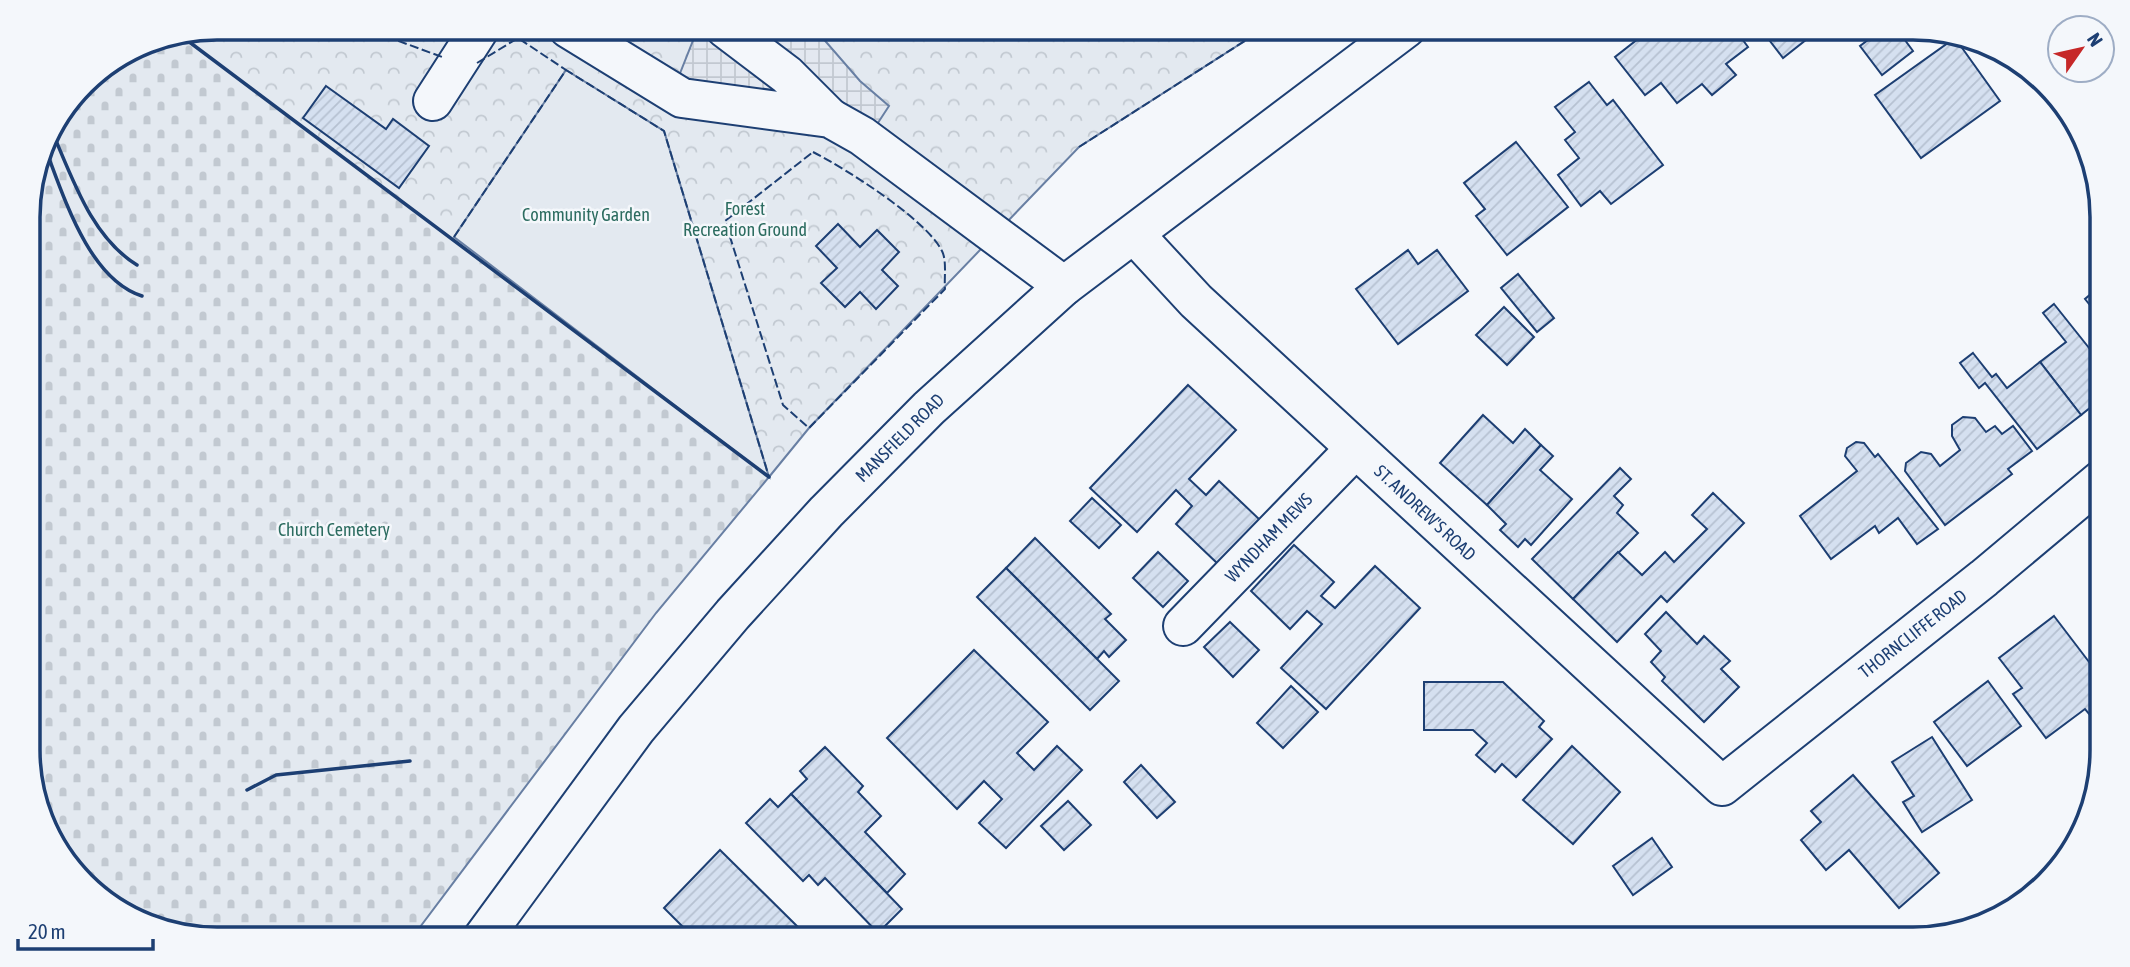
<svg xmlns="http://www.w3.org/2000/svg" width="2130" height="967" viewBox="0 0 2130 967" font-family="'Asap Condensed',sans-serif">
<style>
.forest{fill:url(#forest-crowns);stroke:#687fa3;stroke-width:2}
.cemetery{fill:url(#cemetery-stones);stroke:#687fa3;stroke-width:2}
.garden{fill:#e3e9f0;stroke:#687fa3;stroke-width:2}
.plaza{fill:url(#plaza-grid);stroke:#687fa3;stroke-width:2}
.building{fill:url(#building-hatch);stroke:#1d3f73;stroke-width:2}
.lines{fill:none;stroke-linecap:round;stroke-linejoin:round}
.minor-casing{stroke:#1d3f73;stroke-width:42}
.highway-casing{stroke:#1d3f73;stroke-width:42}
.minor{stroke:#f4f7fb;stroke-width:38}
.highway{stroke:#f4f7fb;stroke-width:38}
.fence{stroke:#1d3f73;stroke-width:2;stroke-dasharray:9 3.5;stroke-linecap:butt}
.wall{stroke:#1d3f73;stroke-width:3.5}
.labels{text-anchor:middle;stroke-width:5;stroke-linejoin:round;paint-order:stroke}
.park-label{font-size:18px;fill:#2c6c60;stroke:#f4f7fb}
.street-label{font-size:18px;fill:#1d3f73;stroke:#f4f7fb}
.rim{fill:none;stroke:#1d3f73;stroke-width:3.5}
</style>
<defs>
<pattern id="forest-crowns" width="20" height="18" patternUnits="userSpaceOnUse" patternTransform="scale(1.75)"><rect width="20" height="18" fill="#e3e9f0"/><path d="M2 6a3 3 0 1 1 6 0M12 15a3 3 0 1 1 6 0" fill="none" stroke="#c2c9d1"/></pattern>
<pattern id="cemetery-stones" width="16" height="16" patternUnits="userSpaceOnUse" patternTransform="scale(1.75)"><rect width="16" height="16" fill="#e3e9f0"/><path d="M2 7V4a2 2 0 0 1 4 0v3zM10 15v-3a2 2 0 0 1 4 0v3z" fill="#c2c9d1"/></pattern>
<pattern id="plaza-grid" width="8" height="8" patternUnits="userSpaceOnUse" patternTransform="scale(1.75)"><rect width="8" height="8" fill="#e3e8f0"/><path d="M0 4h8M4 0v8" fill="none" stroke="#c2c8d1"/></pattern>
<pattern id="building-hatch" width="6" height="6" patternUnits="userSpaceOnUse" patternTransform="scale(1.75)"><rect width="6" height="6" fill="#d5e0f0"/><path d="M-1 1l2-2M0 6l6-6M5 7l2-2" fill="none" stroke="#b6c1d1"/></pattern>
</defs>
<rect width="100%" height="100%" fill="#f4f7fb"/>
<path class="forest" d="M218,28H1265L1079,147L809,428L769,477L180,35Z"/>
<path class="cemetery" d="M180,35L769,477L656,613L411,939H218L145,924L67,865L30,775L28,205L48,133L92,75L145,42Z"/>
<path class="garden" d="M566,70L664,131L769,477L454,237Z"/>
<path class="plaza" d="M698,28H814L860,81L889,106L872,132L673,91Z"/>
<g class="building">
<path d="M1652,28L1659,31L1663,28H1734L1748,47L1726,64L1736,75L1712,95L1702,84L1677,103L1661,83L1645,95L1615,57Z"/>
<path d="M1760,28H1821L1783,58Z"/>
<path d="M1884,28H1896L1913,51L1882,75L1860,46Z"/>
<path d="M1955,38L2000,101L1921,158L1875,95Z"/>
<path d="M2026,74L2056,97L2049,102Z"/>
<path d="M1589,82L1607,105L1613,100L1663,165L1611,204L1600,191L1581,206L1558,175L1579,158L1565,140L1575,132L1555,107Z"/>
<path d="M326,86L386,129L393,119L429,146L399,188L303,118Z"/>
<path d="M1516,142L1568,207L1507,255L1476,216L1485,209L1464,183Z"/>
<path d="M838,224L860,247L877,230L899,252L882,270L898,286L876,309L860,292L845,307L821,283L837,268L816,246Z"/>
<path d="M1408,250L1418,264L1437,250L1468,291L1398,344L1356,289Z"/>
<path d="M1518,274L1554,318L1537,332L1501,288Z"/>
<path d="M2099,287L2101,290V319L2085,299Z"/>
<path d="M2054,304L2101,363V399L2081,415L2040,362L2066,342L2043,313Z"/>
<path d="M1504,307L1534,337L1507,365L1476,335Z"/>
<path d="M1973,353L1992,377L1996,374L2007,388L2040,362L2081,415L2037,449L1985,383L1979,388L1960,363Z"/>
<path d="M1188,385L1236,430L1189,479L1206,495L1219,481L1260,520L1218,564L1176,524L1192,506L1176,490L1137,532L1090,488Z"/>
<path d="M1483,415L1513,443L1525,429L1541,445L1487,505L1440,463Z"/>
<path d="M1963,417L1975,418L1986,432L1995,426L2002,434L2013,426L2032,451L2008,469L2012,474L1945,525L1905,471L1906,463L1921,452L1931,454L1940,466L1960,450L1952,436V425Z"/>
<path d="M1856,442L1864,443L1875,457L1878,454L1938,529L1917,544L1898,518L1879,533L1875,526L1831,559L1800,516L1857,471L1845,456L1847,448Z"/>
<path d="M1541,445L1553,456L1540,470L1572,499L1531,545L1525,539L1518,547L1500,530L1506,524L1487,505Z"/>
<path d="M1620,468L1631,479L1614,496L1623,505L1617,513L1638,533L1573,599L1532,559Z"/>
<path d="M1713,493L1744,523L1667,602L1661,596L1617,642L1573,599L1618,552L1642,575L1665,552L1674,562L1707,529L1692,515Z"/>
<path d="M1092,498L1121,525L1099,548L1070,521Z"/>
<path d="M1035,538L1111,614L1105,619L1126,640L1109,657L1104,651L1097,659L1006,568Z"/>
<path d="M1294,545L1334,582L1321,596L1335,608L1375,566L1420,608L1326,709L1281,668L1322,624L1307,611L1290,629L1251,591Z"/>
<path d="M1158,552L1188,581L1163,607L1133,578Z"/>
<path d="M1006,568L1119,681L1090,710L977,597Z"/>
<path d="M1666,612L1697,644L1704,636L1730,661L1721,669L1739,687L1704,722L1662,681L1665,677L1651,662L1661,651L1645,634Z"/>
<path d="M2054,616L2102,679V716L2095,721L2085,709L2046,738L2013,694L2022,688L1999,658Z"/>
<path d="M1230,622L1259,650L1233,677L1204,647Z"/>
<path d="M974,650L1048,722L1017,753L1034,770L1057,746L1082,770L1006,848L979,823L1002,799L984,781L957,809L887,738Z"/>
<path d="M1988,681L2021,726L1967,766L1934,722Z"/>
<path d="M1424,682H1503L1544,721L1539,727L1552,739L1516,777L1502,764L1495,772L1476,755L1487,743L1473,730H1424Z"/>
<path d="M1291,686L1318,712L1283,748L1257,723Z"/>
<path d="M1932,737L1972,800L1922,832L1903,802L1914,796L1892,762Z"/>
<path d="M1572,746L1620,792L1573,844L1523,800Z"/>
<path d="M825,747L863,786L858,792L881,816L865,832L905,874L887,893L791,794L807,779L800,771Z"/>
<path d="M1141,765L1175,802L1157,818L1124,782Z"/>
<path d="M1853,775L1939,873L1899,908L1849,850L1826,870L1801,840L1821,822L1811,811Z"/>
<path d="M791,794L902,909L878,933L825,878L818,885L809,875L803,881L746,823L770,799L778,807Z"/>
<path d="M1068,801L1091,825L1064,850L1041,826Z"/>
<path d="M1652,838L1672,867L1633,895L1613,866Z"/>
<path d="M720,850L809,938V939H695L664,908Z"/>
</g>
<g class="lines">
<g class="minor-casing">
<g id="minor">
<path d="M568,28L682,98L830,118L862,136L1064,286"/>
<path d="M725,28L787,75L830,118"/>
<path d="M433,101L480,28"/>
<path d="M1135,235L1196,301L1722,786L1984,578L2101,480"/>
<path d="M1183,626L1355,449"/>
</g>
</g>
<g class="highway-casing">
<path id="highway" d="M482,939L636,729L733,614L826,512L929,408L1064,286L1406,28"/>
</g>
<use href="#minor" class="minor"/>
<use href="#highway" class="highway"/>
<g class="fence">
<path d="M363,28L445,58"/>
<path d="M187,40L193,33"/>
<path d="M477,63L518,38L566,70"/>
<path d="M1079,147L1265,28"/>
<path d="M813,152C846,169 926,219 942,251C947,261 944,278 945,289L809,428L783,405L725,221Z"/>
<path d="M454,237L566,70L664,131L769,477"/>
</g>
<g class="wall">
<path d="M180,35L769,477"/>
<path d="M51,129C72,177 91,237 137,265"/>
<path d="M44,145C63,194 88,279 142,296"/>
<path d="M247,790L276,775L410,761"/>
</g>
</g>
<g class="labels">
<g class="park-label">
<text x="745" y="215">Forest<tspan x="745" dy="21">Recreation Ground</tspan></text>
<text x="586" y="221">Community Garden</text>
<text x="334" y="536">Church Cemetery</text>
</g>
<g class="street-label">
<text transform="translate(900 438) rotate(-45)" y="6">MANSFIELD ROAD</text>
<text transform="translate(1425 513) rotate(43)" y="6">ST. ANDREW'S ROAD</text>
<text transform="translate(1269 538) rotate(-46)" y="6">WYNDHAM MEWS</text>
<text transform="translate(1913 634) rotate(-38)" y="6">THORNCLIFFE ROAD</text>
</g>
</g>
<path d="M0 0H2130V967H0ZM217 40H1913A177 177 0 0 1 2090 217V750A177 177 0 0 1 1913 927H217A177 177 0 0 1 40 750V217A177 177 0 0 1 217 40Z" fill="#f4f7fb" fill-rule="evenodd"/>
<path class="rim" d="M217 40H1913A177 177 0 0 1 2090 217V750A177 177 0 0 1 1913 927H217A177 177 0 0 1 40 750V217A177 177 0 0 1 217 40Z"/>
<g transform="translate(2081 49) rotate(56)"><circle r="33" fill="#f4f7fb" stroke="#9eadc5" stroke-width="2"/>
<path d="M0-5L12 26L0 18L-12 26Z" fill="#c62828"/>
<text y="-10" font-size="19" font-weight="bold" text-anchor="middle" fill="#1d3f73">N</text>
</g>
<path d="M18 939v10h135v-10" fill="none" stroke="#1d3f73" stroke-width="3.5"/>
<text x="28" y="939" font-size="21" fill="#1d3f73" stroke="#f4f7fb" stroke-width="5" paint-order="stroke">20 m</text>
</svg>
